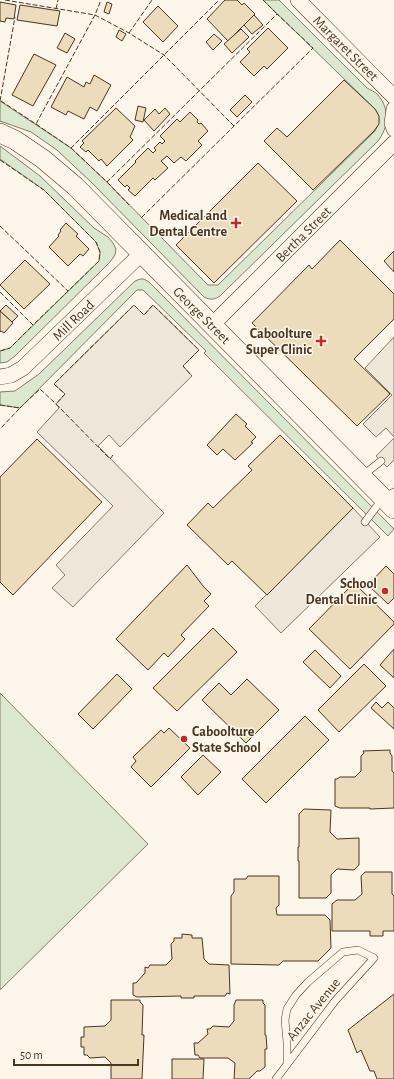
<svg xmlns="http://www.w3.org/2000/svg" width="394" height="1079" viewBox="0 0 394 1079" font-family="'Alegreya Sans',sans-serif">
<style>
.green{fill:#dce7d0;stroke:#887966}
.parking{fill:#ede7d9;stroke:#887966}
.building{fill:#ecdcbc;stroke:#4a3520}
.lines{fill:none;stroke-linecap:round;stroke-linejoin:round}
.service-casing{stroke:#4a3520;stroke-width:8}
.minor-casing{stroke:#4a3520;stroke-width:16}
.tertiary-casing{stroke:#4a3520;stroke-width:20}
.service{stroke:#fbf6e9;stroke-width:7}
.minor{stroke:#fbf6e9;stroke-width:15}
.tertiary{stroke:#fbf6e9;stroke-width:19}
.fence{stroke:#4a3520;stroke-width:1;stroke-dasharray:5 2;stroke-linecap:butt}
.poi-dot{fill:#c62828;stroke:#fbf6e9;stroke-width:1.5}
.labels{text-anchor:middle;stroke-width:3;stroke-linejoin:round;paint-order:stroke}
.street-label{font-size:14px;fill:#4a3520;stroke:#fbf6e9}
.poi-label{font-size:14px;font-weight:bold;fill:#4a3520;stroke:#fbf6e9;text-anchor:end}
</style>
<rect width="100%" height="100%" fill="#fbf6e9"/>
<g class="green">
<path d="M263,0H279L367,88C370,90 376,92 378,95C390,109 389,128 377,142L220,296C214,300 210,300 204,297L93,184L57,150L31,132L0,121V101L71,148L107,182L208,285H218L375,131C380,122 380,117 375,109Z"/>
<path d="M0,146L40,176L94,228L108,237L113,243L116,249L115,255L110,262L15,356L7,362L0,363V351L10,348L99,261L100,252L96,242L44,190L0,159Z"/>
<path d="M140,279H144L149,282L394,529L388,536L204,353L206,351L143,290H137L20,408L0,405V392L15,391L39,374L135,281Z"/>
<path d="M0,693L148,844L0,990Z"/>
</g>
<g class="parking">
<path d="M134,305L144,315L153,305L199,350L183,366L192,376L120,447L109,435L98,446L164,513L73,607L52,588L65,575L56,565L113,506L37,432L59,408L56,404L65,394L54,384Z"/>
<path d="M394,337V437L386,428L376,437L363,424L392,395L365,368Z"/>
<path d="M394,438V460L387,467L376,456Z"/>
<path d="M353,508L380,537L281,633L255,606Z"/>
</g>
<g class="building">
<path d="M225,0H237L242,5L244,3L255,14L228,41L207,19Z"/>
<path d="M0,2L16,5L14,19L6,18L5,22L0,21Z"/>
<path d="M107,2L112,4L109,14L104,12Z"/>
<path d="M20,5L60,11L57,26L17,20Z"/>
<path d="M158,6L178,26L163,42L143,22Z"/>
<path d="M254,15L263,25L252,34L244,25Z"/>
<path d="M268,28L288,48L267,69L264,66L254,76L240,62L250,52L247,49Z"/>
<path d="M241,29L249,37L232,53L224,44Z"/>
<path d="M119,30L126,34L122,41L116,37Z"/>
<path d="M65,33L75,39L67,53L57,48Z"/>
<path d="M214,34L222,41L213,50L206,42Z"/>
<path d="M34,54L56,65L33,106L12,95Z"/>
<path d="M94,75L111,85L97,111L90,107L84,119L68,111L66,115L51,107L67,77L84,87L86,82L90,84Z"/>
<path d="M344,80L375,109L379,116V124L374,131L313,190L264,141L277,128L287,137Z"/>
<path d="M245,95L252,102L237,117L230,110Z"/>
<path d="M138,106L146,108L143,122L135,120Z"/>
<path d="M116,108L135,126L130,137L133,140L107,166L101,159L99,161L88,150L86,152L80,147L84,143L82,141Z"/>
<path d="M165,108L170,114L154,131L144,120L155,109L159,114Z"/>
<path d="M190,112L198,120L197,122L199,124L201,123L208,131L198,141L202,145L186,161L181,157L174,163L167,156L161,161L168,168L155,180L153,178L135,196L128,190L130,188L127,185L125,187L118,180L136,162L135,161L148,148L153,153L156,150L154,148L160,142L162,144L165,141L160,136L177,119L180,122Z"/>
<path d="M258,163L297,201L214,283L176,245Z"/>
<path d="M66,223L78,234L76,236L89,249L83,256L80,254L68,266L49,247L59,236L58,235L61,231L60,230Z"/>
<path d="M340,240L394,294V319L354,359L390,394L357,426L252,323L309,265L312,269Z"/>
<path d="M394,251V272L384,261Z"/>
<path d="M25,260L50,284L24,309L0,285Z"/>
<path d="M6,305L18,316L12,322L0,311Z"/>
<path d="M0,311L13,323L4,333L1,331L0,332Z"/>
<path d="M236,414L247,424L245,426L256,437L251,442L253,443L235,460L223,449L217,455L207,445Z"/>
<path d="M280,435L353,508L267,595L232,561L228,565L187,525L208,503L213,508L252,470L248,466Z"/>
<path d="M37,439L102,502L13,595L0,582V477Z"/>
<path d="M187,565L203,586L211,594L204,601L209,606L181,635L185,639L168,657L164,653L148,670L116,639Z"/>
<path d="M386,566L394,574V598L388,604L368,585Z"/>
<path d="M354,583L394,622V624L350,669L309,629Z"/>
<path d="M213,628L237,652L177,711L153,688Z"/>
<path d="M394,649V678L380,665Z"/>
<path d="M315,650L341,676L330,688L303,662Z"/>
<path d="M364,664L386,686L339,732L318,710Z"/>
<path d="M117,674L132,689L93,729L78,714Z"/>
<path d="M247,679L279,710L246,743L202,700L219,683L231,695Z"/>
<path d="M376,702L382,708L388,702L394,708V729L371,708Z"/>
<path d="M305,716L329,740L266,803L242,779Z"/>
<path d="M169,728L190,748L151,787L131,767L136,761L133,757L161,730L164,733Z"/>
<path d="M390,750V753L392,756V771L394,773V808L370,809V808H340L335,806V779H337L340,777H355L361,771V756L364,753L363,751Z"/>
<path d="M203,755L221,772L198,795L181,777Z"/>
<path d="M304,809L331,810L330,832L337,839L359,838V865L354,870L337,869L331,875V893L326,898H299V861H298V847H299V814Z"/>
<path d="M365,872H392V894L394,896V931H383V936H370V931H332V904L337,900H355L362,894L361,876Z"/>
<path d="M248,876H279V905L276,908L277,915H325L330,920L331,948L318,961H283L279,965L231,964V896L234,892V879H246Z"/>
<path d="M182,934L192,935V938H202L204,959L209,964L229,965L230,994L227,993L225,996H194V998H181V996L137,997L133,995V983H136L145,973V967L148,968L150,965H166L172,959L171,944L174,941V938H182Z"/>
<path d="M394,994V1079H377L374,1071H370L361,1050L357,1053L348,1030Z"/>
<path d="M111,1000H140V1002L143,1005L142,1035H144L142,1079H111V1063L105,1057L90,1058L87,1055H84V1047H81V1037H84V1027L105,1026L111,1020Z"/>
<path d="M236,1000H263V1003L265,1005V1035H266L267,1049H265V1067L260,1071H257L249,1079H234L235,1063L228,1058H200L198,1055H195L194,1043H198L208,1034L207,1029H210L213,1026L229,1027L234,1021V1005Z"/>
<path d="M172,1059H204L203,1079H172Z"/>
</g>
<g class="lines">
<g class="service-casing">
<g id="service">
<path d="M362,476L381,461"/>
<path d="M365,522L383,498L394,492"/>
<path d="M276,1079L335,1001L374,958L358,950L343,952L308,982L296,995L287,1009L285,1020L287,1042V1063"/>
</g>
</g>
<g class="minor-casing">
<g id="minor">
<path d="M298,0L394,97"/>
<path d="M394,109L392,123L394,129"/>
<path d="M212,325L394,143"/>
<path d="M0,377L11,375L23,368L141,254"/>
</g>
</g>
<g class="tertiary-casing">
<path id="tertiary" d="M0,133L15,140L43,159L75,186L394,509"/>
</g>
<use href="#service" class="service"/>
<use href="#minor" class="minor"/>
<use href="#tertiary" class="tertiary"/>
<g class="fence">
<path d="M5,0L95,15L129,33L164,55L234,126"/>
<path d="M263,0L277,14"/>
<path d="M56,9L58,0"/>
<path d="M129,33L152,0"/>
<path d="M0,101L15,17"/>
<path d="M1,101L36,124L95,15L101,0"/>
<path d="M36,124L71,148L219,0"/>
<path d="M71,148L107,182L277,14L313,48L141,218"/>
<path d="M0,160L44,190L96,242L100,252L99,261L33,325"/>
<path d="M107,182L129,205"/>
<path d="M0,226L68,291"/>
<path d="M0,292L33,325L10,348L0,351"/>
<path d="M0,405L20,408L0,429"/>
<path d="M20,408L40,389L56,404"/>
<path d="M113,455L110,459L56,404L65,394L54,384L134,305L144,315L153,305L199,350L183,366L192,376"/>
</g>
</g>
<g class="poi-dot">
<path d="M234 217h4v4h4v4h-4v4h-4v-4h-4v-4h4z"/>
<path d="M319 335h4v4h4v4h-4v4h-4v-4h-4v-4h4z"/>
<circle cx="385" cy="591" r="4"/>
<circle cx="184" cy="739" r="4"/>
</g>
<g class="labels">
<g class="street-label">
<text transform="translate(346 48) rotate(45)" y="5">Margaret Street</text>
<text transform="translate(303 234) rotate(-45)" y="5">Bertha Street</text>
<text transform="translate(202 315) rotate(45)" y="5">George Street</text>
<text transform="translate(73 320) rotate(-44)" y="5">Mill Road</text>
<text transform="translate(313 1009) rotate(-51)" y="5">Anzac Avenue</text>
</g>
<g class="poi-label">
<text x="227" y="220">Medical and<tspan x="227" dy="16">Dental Centre</tspan></text>
<text x="312" y="338">Caboolture<tspan x="312" dy="16">Super Clinic</tspan></text>
<text x="377" y="588">School<tspan x="377" dy="16">Dental Clinic</tspan></text>
<text x="192" y="736" text-anchor="start">Caboolture<tspan x="192" dy="16">State School</tspan></text>
</g>
</g>
<path d="M14 1059v6h124v-6" fill="none" stroke="#4a3520" stroke-width="2"/>
<text x="20" y="1059" font-size="12" fill="#4a3520" stroke="#fbf6e9" stroke-width="3" paint-order="stroke">50 m</text>
</svg>
